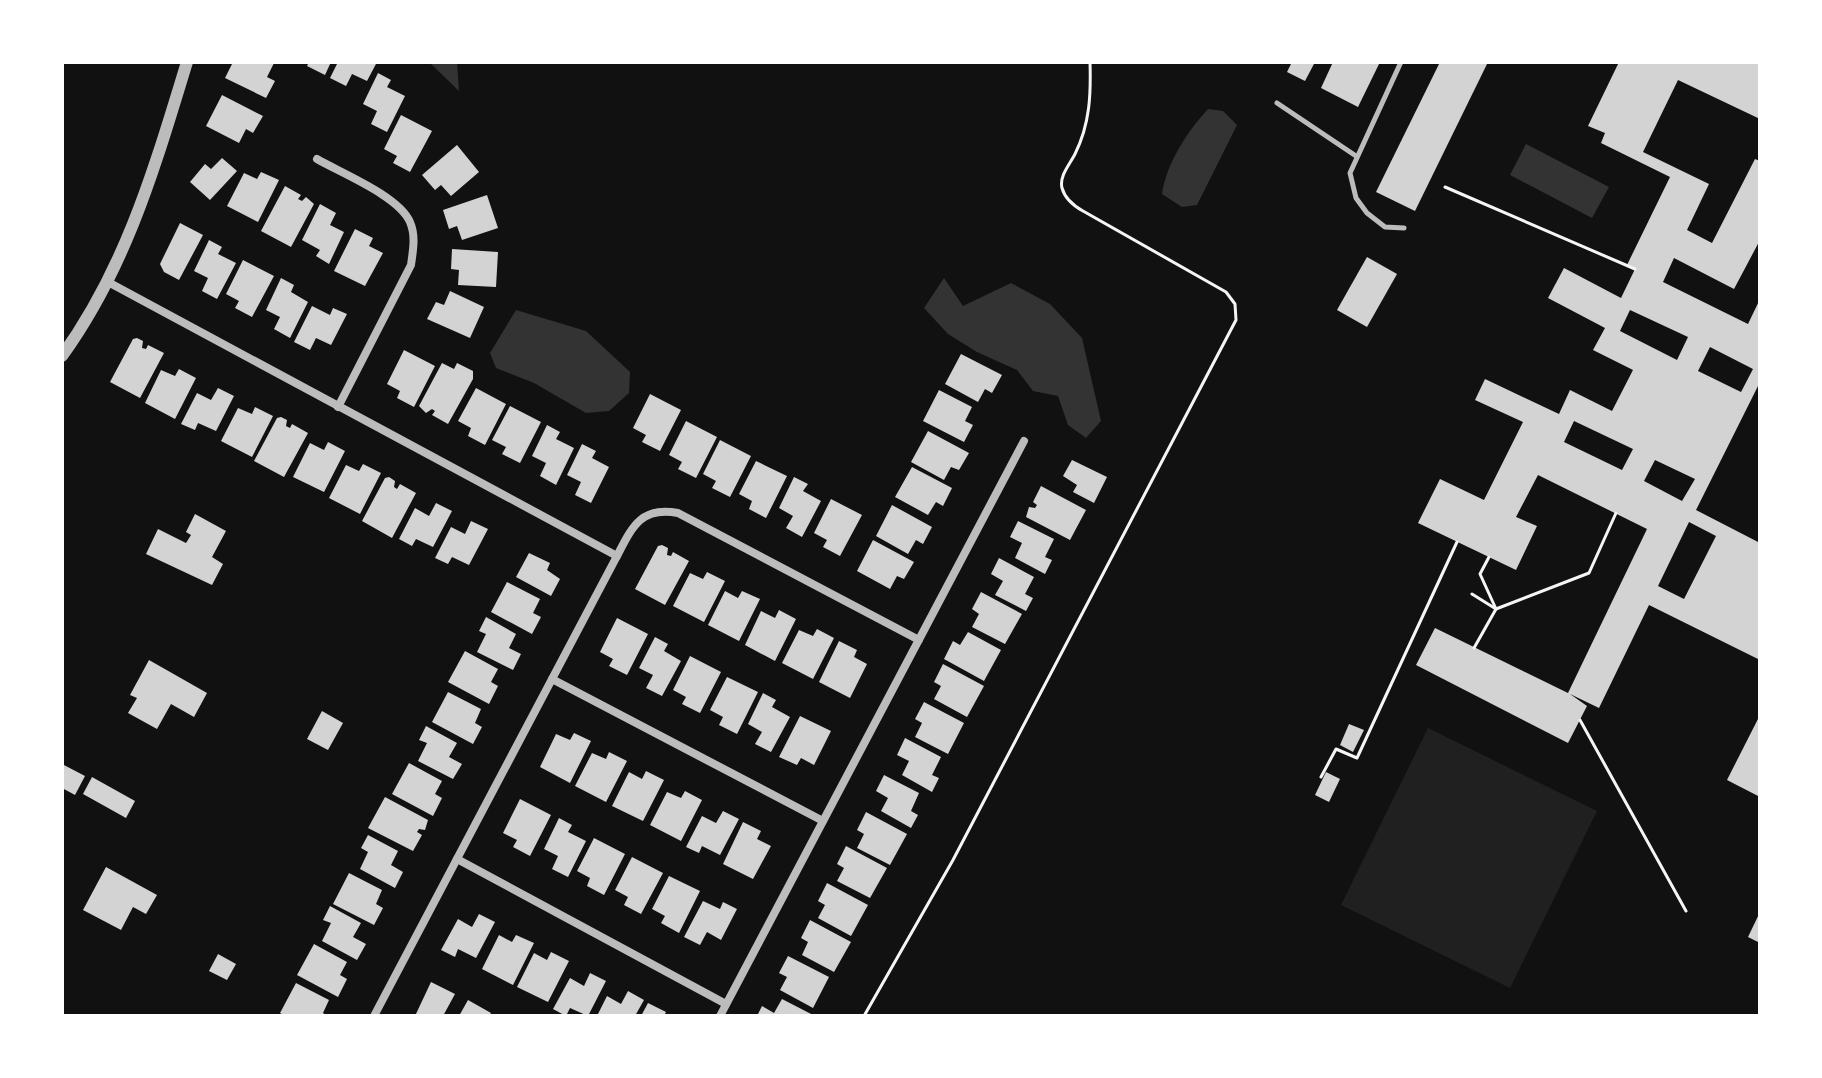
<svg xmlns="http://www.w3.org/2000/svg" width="1822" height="1078" viewBox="0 0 1822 1078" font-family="Signika,sans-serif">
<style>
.green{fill:#202020}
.water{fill:#333}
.building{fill:#d3d3d3;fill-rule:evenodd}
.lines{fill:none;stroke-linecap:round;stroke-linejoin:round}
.path{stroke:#f5f5f5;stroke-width:3}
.service{stroke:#bcbcbc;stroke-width:5}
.minor{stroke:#bcbcbc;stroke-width:8}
.tertiary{stroke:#bcbcbc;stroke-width:12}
</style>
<rect width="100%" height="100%" fill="#111"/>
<path class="green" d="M1428,728L1597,811L1510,988L1341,905Z"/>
<g class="water">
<path d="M429,62H457L459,91Z"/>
<path d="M1208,109L1223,111L1237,125L1197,205L1182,207L1162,194C1166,164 1187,132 1208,109Z"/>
<path d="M1526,144L1609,187L1592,218L1510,175Z"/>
<path d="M944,278L963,306L1011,283L1050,304L1082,338L1101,421L1086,438L1068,425L1058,396L1033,391L1017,370L977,352L948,334L924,308Z"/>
<path d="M516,310L586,331L630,372L629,393L609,411L586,413L534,383L496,368L490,353Z"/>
</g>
<g class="building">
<path d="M233,62L274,63L267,77L275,81L266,98L225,78Z"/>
<path d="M309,62H331L325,75L307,66Z"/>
<path d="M338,62H377L367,81L352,74L346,86L330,78Z"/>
<path d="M1292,62H1315L1305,81L1287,72Z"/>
<path d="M1333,62H1380L1358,107L1321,88Z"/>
<path d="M1440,62H1488L1415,211L1376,192Z"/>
<path d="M1619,62H1760V119L1678,80L1643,152L1709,184L1687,230L1712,243L1755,159L1760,161V240L1734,289L1674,258L1663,282L1748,324L1760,299V382L1696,510L1760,543V660L1649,605L1599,708L1570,694L1587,706L1568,743L1416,665L1435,628L1568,693L1647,529L1538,475L1516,517L1537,526L1516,570L1418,523L1440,479L1484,500L1523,422L1475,400L1485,379L1559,414L1570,390L1612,411L1633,370L1593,350L1605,328L1548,298L1564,268L1621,298L1635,269L1627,265L1670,177L1601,143L1605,133L1588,126ZM1630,310L1688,337L1677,360L1620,331ZM1710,347L1753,369L1741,392L1698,371ZM1574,421L1633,449L1622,470L1564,442ZM1655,460L1695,479L1682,501L1644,481ZM1689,522L1716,536L1684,599L1658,586Z"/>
<path d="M378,73L391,80L387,87L405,96L387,132L371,124L377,111L363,104Z"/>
<path d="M222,95L263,116L253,133L246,129L239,143L206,126Z"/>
<path d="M401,115L432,131L410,172L393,163L397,156L384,149Z"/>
<path d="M457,145L479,172L451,196L441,185L435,190L422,175Z"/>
<path d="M222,158L237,171L210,200L190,182L205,164L211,169Z"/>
<path d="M261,172L279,180L258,222L227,206L244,173L257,179Z"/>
<path d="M285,186L301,195L298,199L302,201L306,197L314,204L291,247L261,231Z"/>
<path d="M487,195L498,228L462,240L457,226L449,229L443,210Z"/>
<path d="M320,204L336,213L330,225L344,232L329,264L316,256L320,250L302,240Z"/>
<path d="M180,223L203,235L179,280L164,272L160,264Z"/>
<path d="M355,229L373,238L369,246L383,253L365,286L334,271Z"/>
<path d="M209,240L222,247L218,254L236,263L217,299L202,291L208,278L194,271Z"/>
<path d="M452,249L498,252L496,287L458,285L459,270L451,269Z"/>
<path d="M1367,257L1397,274L1367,327L1337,310Z"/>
<path d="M243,260L274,276L252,317L235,308L239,301L226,294Z"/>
<path d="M281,278L294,285L291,292L308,302L290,338L274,329L280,317L266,310Z"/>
<path d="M450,291L484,307L470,338L427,319L436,302L444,305Z"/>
<path d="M312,306L330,315L333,308L347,314L331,345L316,338L310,350L294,342Z"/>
<path d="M137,338L143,341L142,348L146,349L148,345L164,353L140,398L110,382L133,339Z"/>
<path d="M404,350L435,366L414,407L397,398L400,391L387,384Z"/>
<path d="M961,354L1002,375L992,393L985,389L978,402L945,384Z"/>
<path d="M442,363L454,369L457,363L473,371V379L448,424L432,415L435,411L432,409L426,413L419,406Z"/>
<path d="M179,369L196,378L175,419L145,403L161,370L175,376Z"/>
<path d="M218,388L234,396L216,431L198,423L195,430L181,424L197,393L211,400Z"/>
<path d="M476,388L506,404L485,445L468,436L471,428L458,421Z"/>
<path d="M939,390L972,407L965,421L973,425L964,442L923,421Z"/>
<path d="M650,394L681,410L660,451L642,442L646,435L633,428Z"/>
<path d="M510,406L541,422L520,463L502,454L506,447L492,440Z"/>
<path d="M255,407L273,416L252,457L221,441L238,408L252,414Z"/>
<path d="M281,417L287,420L286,426L290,428L292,424L308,433L284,477L254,461L277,418Z"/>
<path d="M686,421L717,437L696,478L678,469L682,462L669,455Z"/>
<path d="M547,425L560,432L556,439L574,448L556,485L540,476L546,463L532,456Z"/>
<path d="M928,431L969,453L959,470L951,467L944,480L911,462Z"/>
<path d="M720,440L751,456L730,497L712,488L716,481L703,474Z"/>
<path d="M328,442L345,451L324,492L293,477L310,443L324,450Z"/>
<path d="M582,444L596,451L592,458L609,467L591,503L575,495L581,482L567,475Z"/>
<path d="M1072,460L1107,477L1094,503L1073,492L1077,485L1063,476Z"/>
<path d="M756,461L787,476L766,518L749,509L752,501L739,494Z"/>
<path d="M363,464L381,473L360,514L329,498L346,465L359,471Z"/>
<path d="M912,467L952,488L943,506L936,502L928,515L895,497Z"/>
<path d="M389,477L395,481L394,487L397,489L400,484L416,493L392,538L362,521L385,478Z"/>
<path d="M794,477L808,484L803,491L821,501L802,537L786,528L793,516L779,508Z"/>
<path d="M1041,486L1086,510L1070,540L1026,517L1029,507L1035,508L1037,505L1033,502Z"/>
<path d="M831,499L862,515L840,556L823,547L827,540L814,533Z"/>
<path d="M436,503L452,511L433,547L416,539L412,546L399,539L415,508L429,516Z"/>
<path d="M892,505L932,527L923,544L916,540L908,554L876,536Z"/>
<path d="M195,514L226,531L212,557L223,564L212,585L146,554L158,529L186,543L191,535L186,532Z"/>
<path d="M471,521L488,529L469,565L452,557L448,564L435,558L451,527L465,534Z"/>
<path d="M1018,521L1054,539L1045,557L1052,560L1045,574L1015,558L1022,543L1010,537Z"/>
<path d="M873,540L914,562L904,579L897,576L890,589L857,571Z"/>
<path d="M662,545L668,548L667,555L671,556L673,552L689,561L665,605L635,589L658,546Z"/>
<path d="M529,553L550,563L547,570L560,579L551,596L516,577Z"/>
<path d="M999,558L1034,577L1025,594L1033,598L1026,611L995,595L1003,581L991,574Z"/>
<path d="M707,572L725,581L704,622L673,606L690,573L703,579Z"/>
<path d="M507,582L540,599L533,613L541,617L532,634L491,612Z"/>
<path d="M725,591L738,598L742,591L760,599L739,641L708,625Z"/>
<path d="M981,592L1022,614L1005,644L972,627L979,614L972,609Z"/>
<path d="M779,610L796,619L775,661L745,645L761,611L775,618Z"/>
<path d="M486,617L516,634L509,648L521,654L513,670L477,652L486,634L479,631Z"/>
<path d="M617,618L648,634L627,675L609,666L613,659L600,652Z"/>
<path d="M817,629L834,638L813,679L782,663L799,630L813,636Z"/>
<path d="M968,632L1001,650L984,681L944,659L953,641L960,645Z"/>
<path d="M655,637L668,644L664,651L681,661L662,696L646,688L653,675L639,668Z"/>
<path d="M839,641L857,650L854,657L867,664L850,698L819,682Z"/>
<path d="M465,651L498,669L491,682L498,686L489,704L448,682Z"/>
<path d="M690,656L721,672L700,713L682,704L686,697L673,690Z"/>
<path d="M149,660L207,693L194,717L171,704L157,729L128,713L137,698L130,695Z"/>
<path d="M943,664L984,686L967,717L934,699L941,686L934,682Z"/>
<path d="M727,677L758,692L737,734L719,725L723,717L710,710Z"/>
<path d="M448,692L481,709L475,723L482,727L473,744L432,722Z"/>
<path d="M763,693L776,700L772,707L790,717L771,752L755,744L762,732L748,724Z"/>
<path d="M924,702L964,723L948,754L915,737L922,723L915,719Z"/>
<path d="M322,711L343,723L328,750L307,739Z"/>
<path d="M1760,715V797L1727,780Z"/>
<path d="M800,716L831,731L814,765L801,758L797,765L779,757Z"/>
<path d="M1349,724L1364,730L1353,752L1340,745Z"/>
<path d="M426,726L457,743L449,757L462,764L453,779L418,761L427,743L419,740Z"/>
<path d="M574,733L591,741L570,783L540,767L556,734L570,740Z"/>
<path d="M905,738L941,757L932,775L939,778L932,792L902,775L909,761L897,755Z"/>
<path d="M609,752L627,761L606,802L575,786L592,753L606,759Z"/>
<path d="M409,763L442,781L435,794L442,798L433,816L392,794Z"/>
<path d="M62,764L85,776L75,795L62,788Z"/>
<path d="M646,771L664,780L643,821L612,806L629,772L642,779Z"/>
<path d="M1326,772L1340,779L1329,802L1315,795Z"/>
<path d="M884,775L919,793L911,811L918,815L911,828L881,811L888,798L876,791Z"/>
<path d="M92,777L135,801L126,818L83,794Z"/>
<path d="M685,791L702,800L681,841L650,825L667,792L681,798Z"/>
<path d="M385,797L428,820L425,830L419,829L417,832L422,835L413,851L368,828Z"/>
<path d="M520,799L551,815L530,856L513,847L517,840L503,833Z"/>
<path d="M723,811L739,819L720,855L702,846L699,853L686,847L702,816L716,823Z"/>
<path d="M866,812L907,834L890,865L857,848L864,834L857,830Z"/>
<path d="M559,818L572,825L568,832L586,841L568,877L552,869L558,856L544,849Z"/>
<path d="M743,822L761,831L757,839L771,846L753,879L723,864Z"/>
<path d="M368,835L398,851L391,865L403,872L395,888L360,869L368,852L361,848Z"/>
<path d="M594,838L625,854L604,895L587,886L590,878L577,871Z"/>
<path d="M846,846L887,868L870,898L837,881L844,868L837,864Z"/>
<path d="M632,857L663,873L641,914L624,905L628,897L615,890Z"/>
<path d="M106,867L157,895L146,914L133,907L121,930L83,910Z"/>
<path d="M349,873L382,890L376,904L383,908L374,925L333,904Z"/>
<path d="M669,876L700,891L679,933L661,923L665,916L652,909Z"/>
<path d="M827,883L868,905L851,936L818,918L825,905L818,901Z"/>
<path d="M703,901L720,909L723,902L737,909L721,940L707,932L700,945L684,937Z"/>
<path d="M330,906L361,923L353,937L366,944L357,960L322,941L331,923L323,920Z"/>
<path d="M1760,912V943L1748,937Z"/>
<path d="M479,914L495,922L476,958L458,949L455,957L441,950L458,919L472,927Z"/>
<path d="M810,920L851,942L834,972L802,955L808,942L801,938Z"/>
<path d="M499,935L512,942L516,935L534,943L513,985L482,969Z"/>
<path d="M314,944L347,962L340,975L347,979L338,997L297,975Z"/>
<path d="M551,952L569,961L548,1002L517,987L534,953L547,960Z"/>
<path d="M218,954L236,964L227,980L209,971Z"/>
<path d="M788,956L829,977L813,1008L780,990L787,977L779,973Z"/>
<path d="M590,973L606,981L588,1016L570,1008L566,1016L553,1009L570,978L584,986Z"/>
<path d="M431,982L455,994L443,1016H415Z"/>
<path d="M296,983L329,1000L323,1013L327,1016H285L280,1013Z"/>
<path d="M628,991L644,1000L635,1016H597L607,996L621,1004Z"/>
<path d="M782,999L815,1016H757L762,1006L774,1013Z"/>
<path d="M468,1000L491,1013L489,1016H459Z"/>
<path d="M648,1003L666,1012L664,1016H641Z"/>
</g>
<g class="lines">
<g class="path">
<path d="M1445,187L1635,269"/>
<path d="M1489,557L1480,574L1496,609"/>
<path d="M1472,594L1496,609"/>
<path d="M1474,648L1496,609L1589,573L1616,513"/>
<path d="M1580,720L1686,911"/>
<path d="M1321,777L1336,749L1357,758L1457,542"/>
<path d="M864,1016L953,860L1236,320L1235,304L1226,292L1083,211C1074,206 1065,199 1062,188C1059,176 1070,164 1075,154C1090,124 1091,94 1090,62"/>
</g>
<g class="service">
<path d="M1401,62L1350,173L1356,198L1367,213L1385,227L1404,228"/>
<path d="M1277,103L1356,156"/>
</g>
<g class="minor">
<path d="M317,159C341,173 399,196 410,222C416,236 413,250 411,265L338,407"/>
<path d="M108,282L617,556"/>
<path d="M552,679L823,821"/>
<path d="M457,859L726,1004"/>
<path d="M374,1016L617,556C632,527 641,506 678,513L919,640"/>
<path d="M720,1016L1024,441"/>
</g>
<path class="tertiary" d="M62,356C127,266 155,166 187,62"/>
</g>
<rect width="1822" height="1078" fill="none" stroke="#ffffff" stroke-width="128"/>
</svg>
